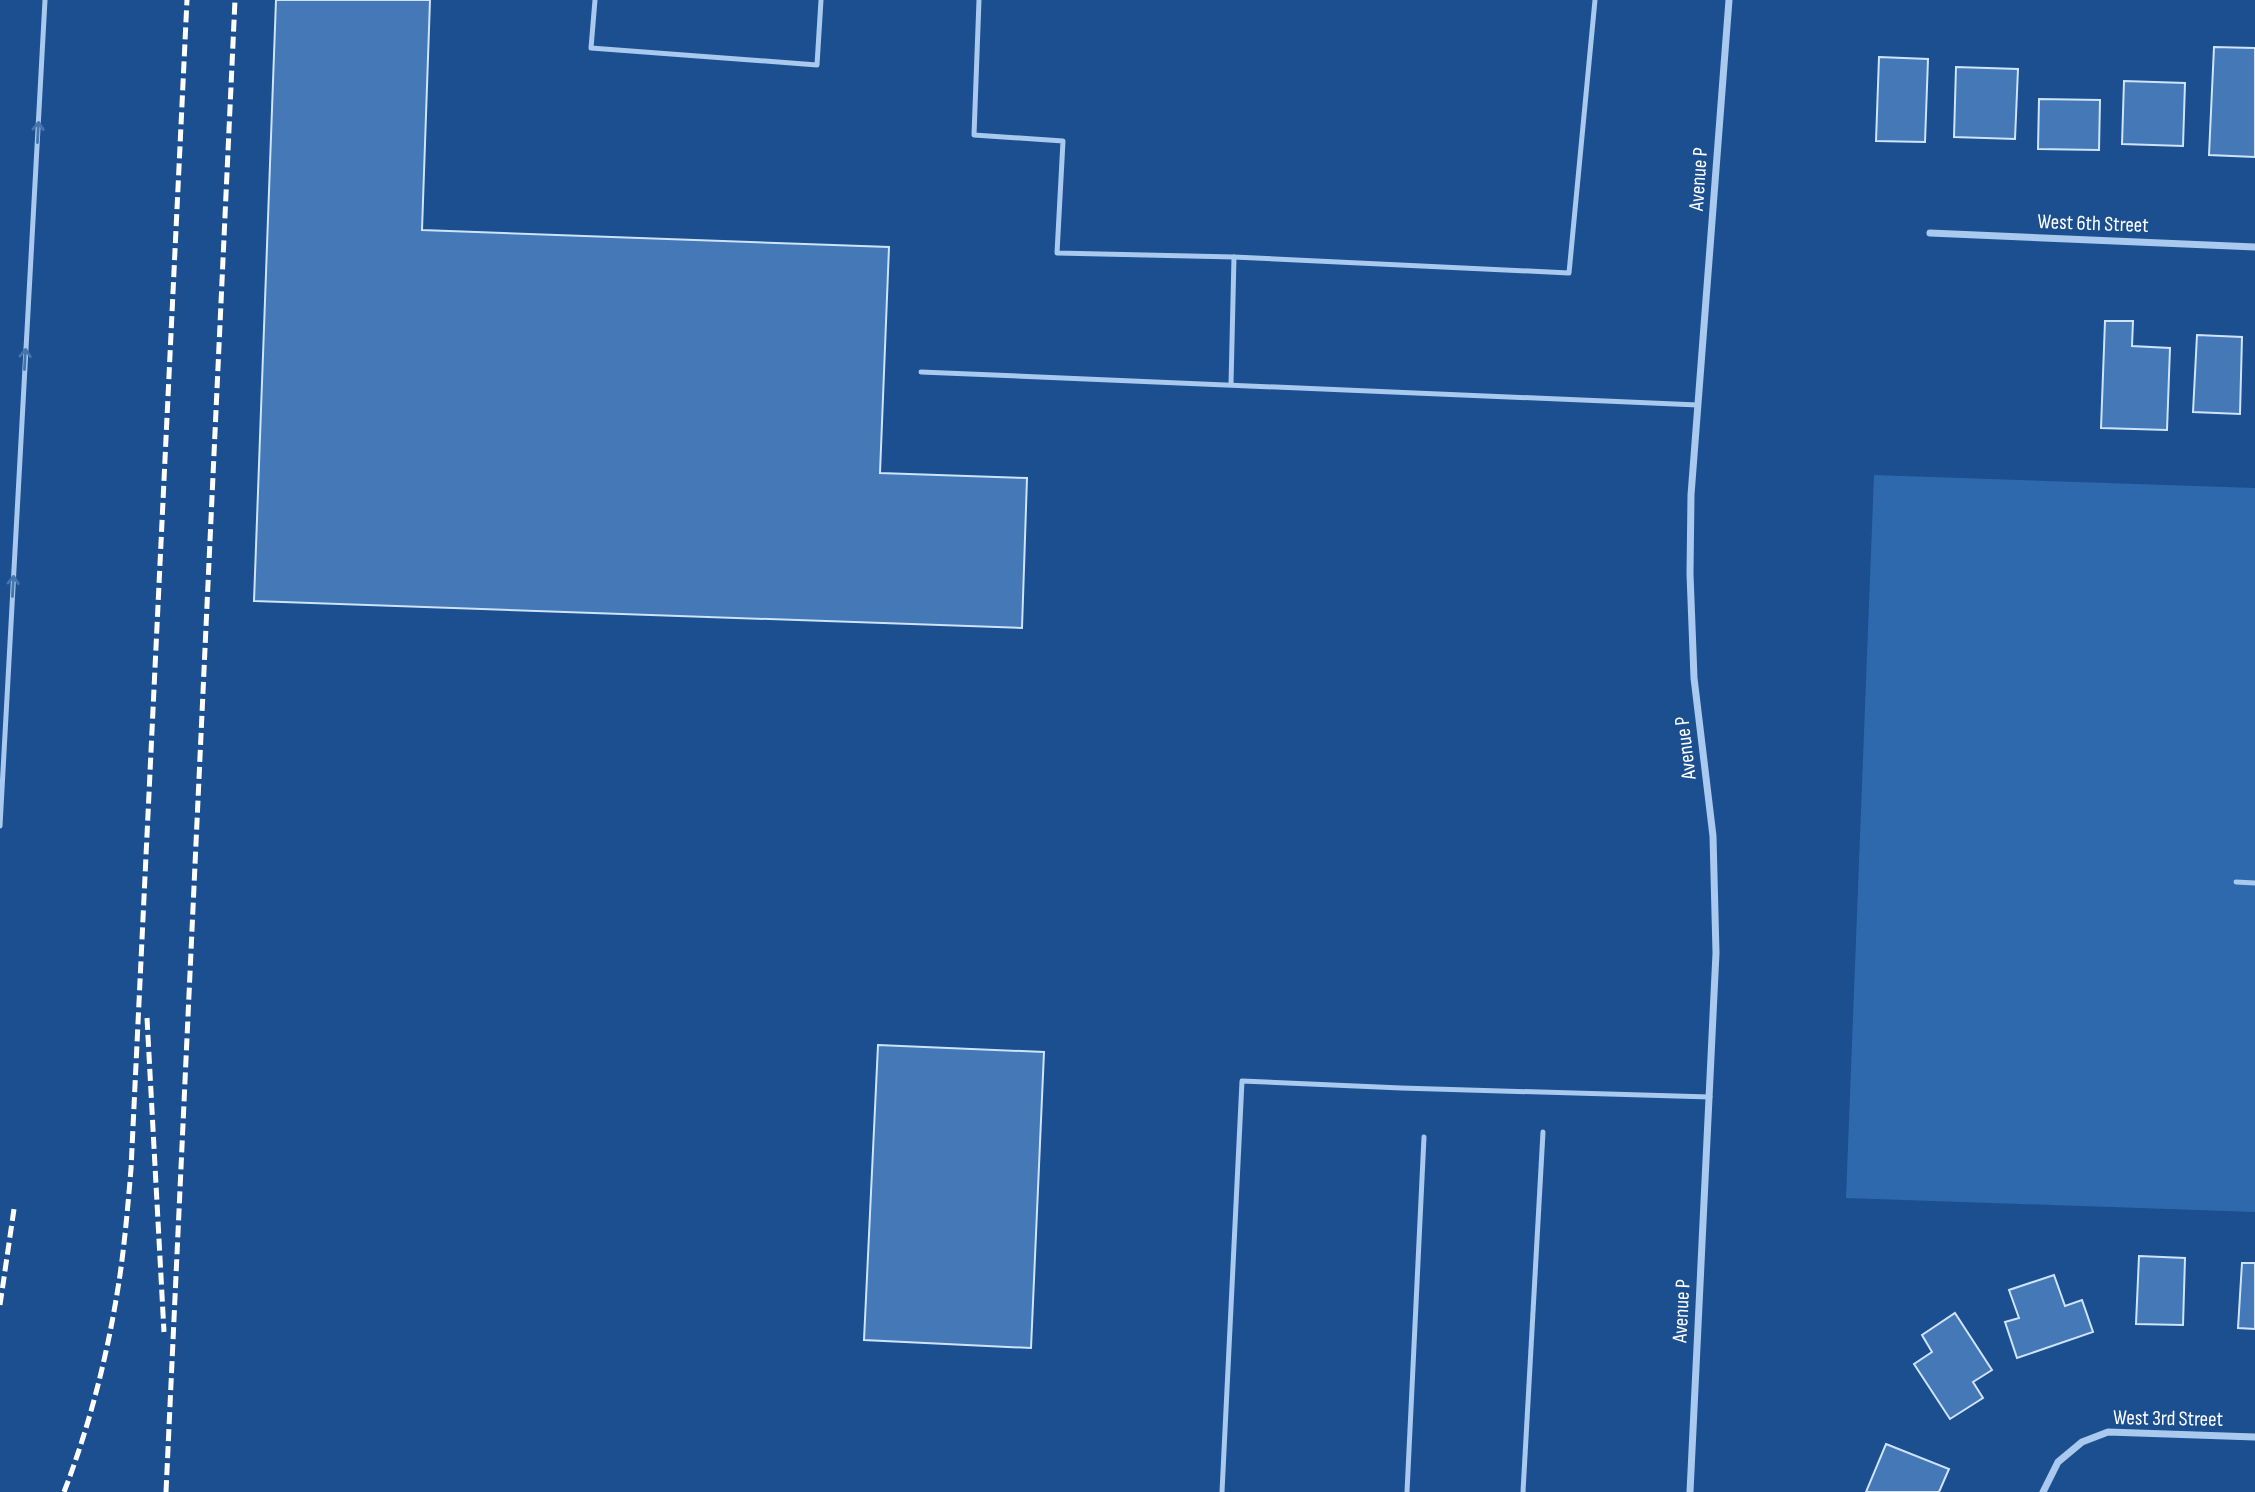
<svg xmlns="http://www.w3.org/2000/svg" width="2255" height="1492" viewBox="0 0 2255 1492" font-family="'Sofia Sans Condensed',sans-serif">
<style>
.green{fill:#2e69ad}
.building{fill:#4478b7;stroke:#cfe3fa;stroke-width:2}
.lines{fill:none;stroke-linecap:round;stroke-linejoin:round}
.lane{stroke:#a9c9ee;stroke-width:5}
.street{stroke:#a9c9ee;stroke-width:7}
.rail{stroke:#fff;stroke-width:5;stroke-dasharray:12 5;stroke-linecap:butt}
.oneway{stroke:#4674ac}
.labels{text-anchor:middle;stroke-width:5;stroke-linejoin:round;paint-order:stroke}
.street-label{font-size:21px;fill:#fff;stroke:#1b4f8f}
</style>
<rect width="100%" height="100%" fill="#1b4f8f"/>
<path class="green" d="M1874,475L2255,488V1212L1846,1198Z"/>
<g class="building">
<path d="M276,0H430L422,230L889,247L880,473L1027,478L1022,628L254,601Z"/>
<path d="M2214,47L2255,48V157L2209,155Z"/>
<path d="M1879,57L1928,59L1925,142L1876,141Z"/>
<path d="M1956,67L2018,69L2015,139L1954,137Z"/>
<path d="M2124,81L2185,83L2183,146L2122,144Z"/>
<path d="M2039,99L2100,100L2099,150L2038,149Z"/>
<path d="M2105,321H2133L2132,346L2170,348L2167,430L2101,428Z"/>
<path d="M2197,335L2242,337L2240,414L2193,412Z"/>
<path d="M878,1045L1044,1052L1031,1348L864,1340Z"/>
<path d="M2139,1256L2185,1258L2183,1325L2136,1324Z"/>
<path d="M2242,1263H2255V1329L2238,1328Z"/>
<path d="M2054,1275L2065,1306L2082,1300L2093,1332L2017,1358L2005,1322L2019,1318L2009,1290Z"/>
<path d="M1955,1313L1992,1370L1973,1382L1983,1398L1950,1419L1914,1364L1932,1352L1922,1335Z"/>
<path d="M1886,1444L1949,1469L1939,1492H1866Z"/>
</g>
<g class="lines">
<g class="lane">
<path d="M595,0L591,48L817,65L821,0"/>
<path d="M979,0L974,135L1063,141L1057,253L1234,257L1569,273L1595,0"/>
<path d="M921,372L1698,405"/>
<path d="M1231,384L1234,257"/>
<path d="M0,826L45,0"/>
<path d="M2236,882L2255,883"/>
<path d="M1222,1492L1242,1081L1401,1088L1710,1097"/>
<path d="M1407,1492L1424,1137"/>
<path d="M1523,1492L1543,1132"/>
</g>
<g class="street">
<path d="M1930,233L2255,247"/>
<path d="M1690,1492L1716,953L1713,836L1694,678L1690,574L1691,495L1729,0"/>
<path d="M2043,1492L2058,1462L2082,1442L2108,1432L2255,1437"/>
</g>
<g class="rail">
<path d="M147,1018L164,1332"/>
<path d="M0,1305L14,1209"/>
<path d="M64,1492C91,1422 109,1349 120,1275C125,1240 128,1204 131,1169L187,0"/>
<path d="M166,1492L235,0"/>
</g>
</g>
<defs><path id="oneway-shaft" d="M-6 0H5M1.5-3L5.5 0L1.5 3" fill="none" stroke-width="1.6" stroke-linecap="round" stroke-linejoin="round" transform="scale(1.75)"/></defs>
<g class="oneway">
<use href="#oneway-shaft" transform="translate(38 132) rotate(-87)"/>
<use href="#oneway-shaft" transform="translate(25 359) rotate(-87)"/>
<use href="#oneway-shaft" transform="translate(13 586) rotate(-87)"/>
</g>
<g class="labels">
<g class="street-label">
<text transform="translate(1698 179) rotate(-86)" y="7">Avenue P</text>
<text transform="translate(2093 223) rotate(2)" y="7">West 6th Street</text>
<text transform="translate(1685 748) rotate(-97)" y="7">Avenue P</text>
<text transform="translate(1681 1311) rotate(-87)" y="7">Avenue P</text>
<text transform="translate(2168 1418) rotate(1)" y="7">West 3rd Street</text>
</g>
</g>
</svg>
